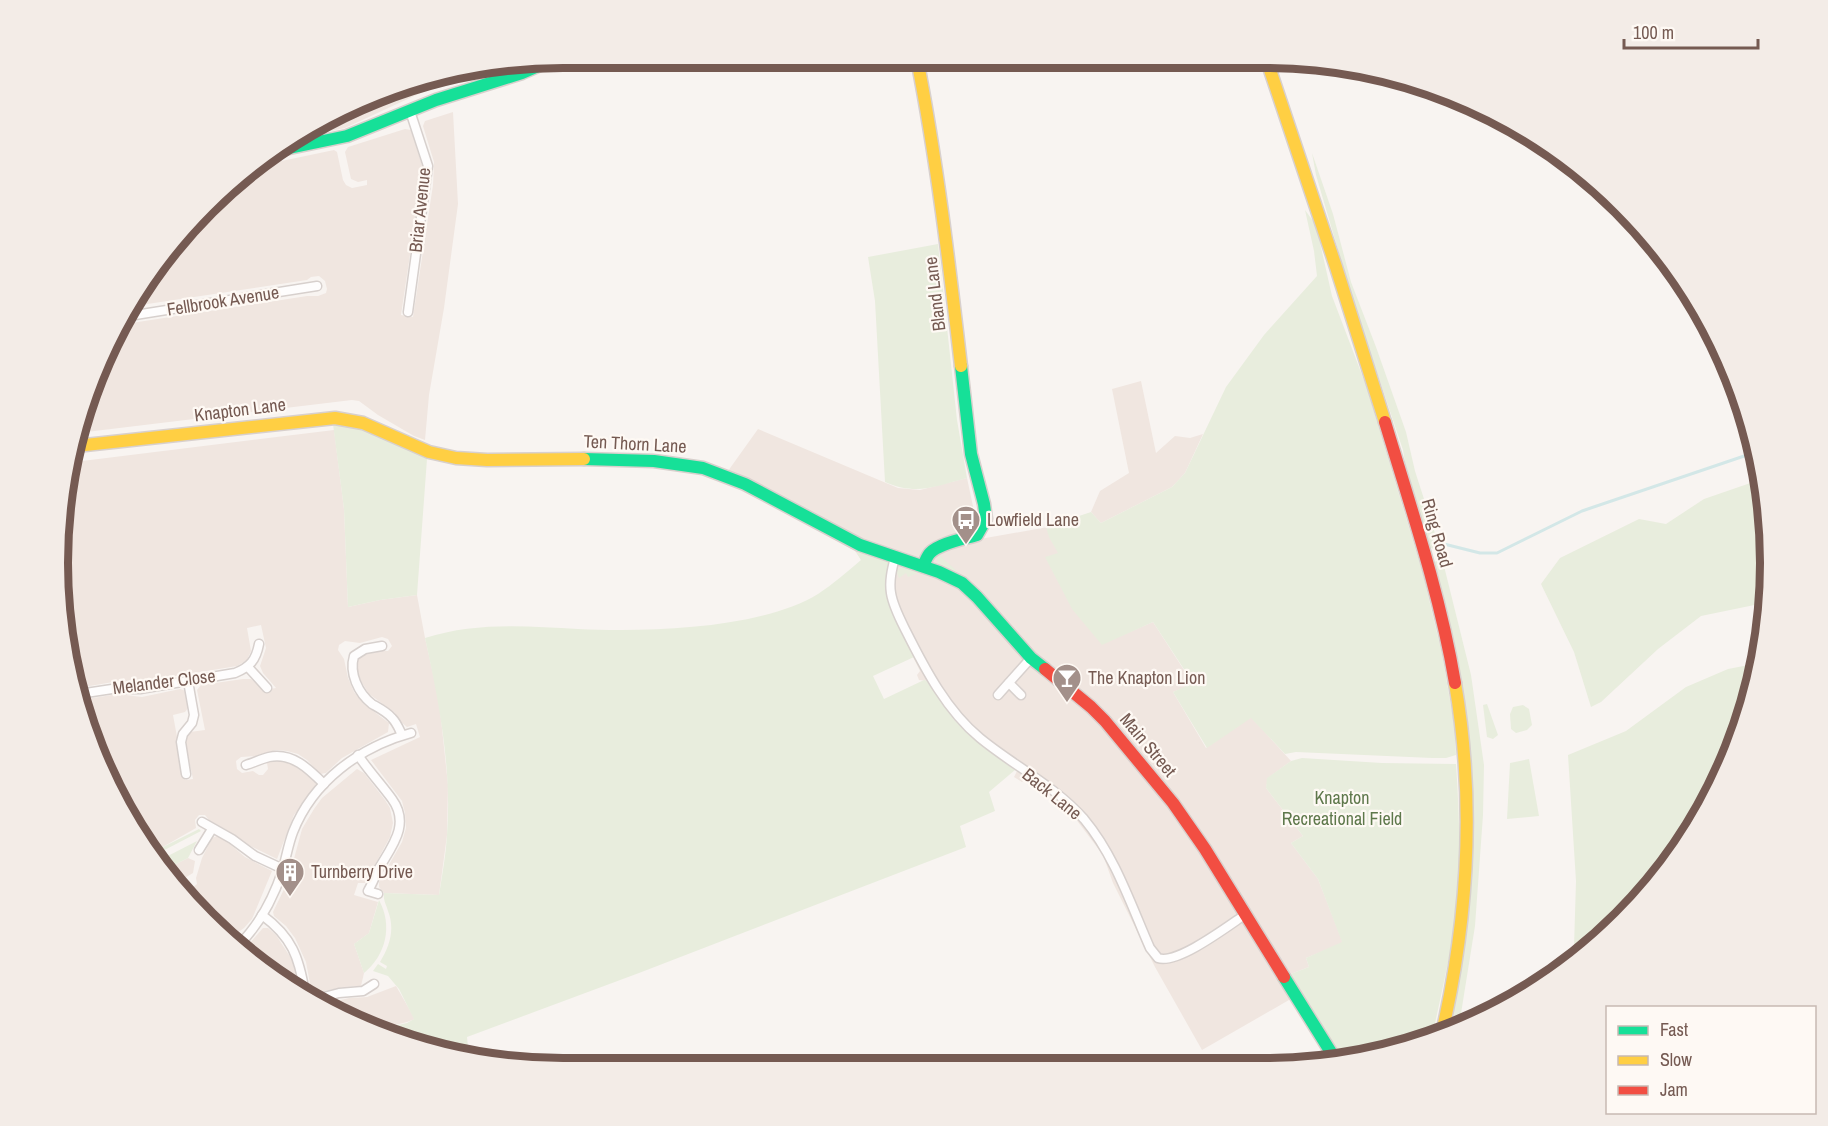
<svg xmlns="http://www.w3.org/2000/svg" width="1828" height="1126" viewBox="0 0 1828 1126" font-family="'Archivo Narrow',sans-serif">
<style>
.residential{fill:#f0e6e0}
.green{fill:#e8eddd}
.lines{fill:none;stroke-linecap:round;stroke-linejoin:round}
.stream{stroke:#d3e7e7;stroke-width:3}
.street-casing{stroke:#d7d0cd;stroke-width:11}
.fast-casing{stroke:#d8d0cd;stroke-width:15}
.slow-casing{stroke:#d8d0cd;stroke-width:15}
.jam-casing{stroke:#d8d0cd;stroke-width:15}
.street{stroke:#fefdfd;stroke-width:8}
.fast{stroke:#16e098;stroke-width:12}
.slow{stroke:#ffcf43;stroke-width:12}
.jam{stroke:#f24e42;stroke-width:12}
.labels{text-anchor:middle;stroke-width:4.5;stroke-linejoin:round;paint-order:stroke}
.street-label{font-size:18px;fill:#755a52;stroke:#fef9f4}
.poi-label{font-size:18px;fill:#755a52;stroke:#fef9f4;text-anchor:start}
.park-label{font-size:18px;fill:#5e784b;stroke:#fef9f4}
.rim{fill:none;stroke:#755a52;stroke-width:8}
</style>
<rect width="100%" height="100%" fill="#f8f4f1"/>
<g class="residential">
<path d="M526,63L469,80L425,91L345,128L302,137L401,84Z"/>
<path d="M453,112L458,204L444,308L429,395L425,440L414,436L378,415L359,401L352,400L78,433L84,401L125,324L307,296H318L326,293L327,289L325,281L319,276L311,277L307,280L134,306L161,255L248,168L334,150L337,152L343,180L346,185L352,188L367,185V180L358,182L351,179L345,152L348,147L405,129L411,130L423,168L401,315L413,317L433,185L434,162L423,126L425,121Z"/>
<path d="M1141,381L1156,453L1175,436L1190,438L1203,434L1185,473L1172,487L1101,523L1091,512L1100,491L1129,473L1112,389Z"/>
<path d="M758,429L898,488L920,490L967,478L980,539L1048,527L1102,644L1153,622L1193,684L1173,692L1206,748L1251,717L1291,761L1268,778L1266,788L1303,836L1291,843L1318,879L1343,943L1306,958L1309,967L1288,975L1289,1000L1202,1050L1155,967L1113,883L1103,855L1075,818L1039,786L1027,778L1022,782L1014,777L1017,771L989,751L954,720L927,681L919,680L917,675L920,671L906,643L892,604L855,551L723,478Z"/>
<path d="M334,430L344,509L348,607L380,600L417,595L425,638L439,700L448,785L447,835L439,895L384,893L379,887V882L402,842L406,828L405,813L402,801L371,760L420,737L416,724L407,727L401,722L394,712L369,694L361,681L356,665L359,656L369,651H388L392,646L388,639L382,637L360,643L345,641L339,645L338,650L344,659L348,678L354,692L364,704L389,723L388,732L342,758L326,773L320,774L307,760L298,754L287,751L277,750L256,756L241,757L236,761L237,769L242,773L253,771L259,775H263L268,769L267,763L271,760L283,761L293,763L315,779L316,786L294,815L277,859L238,840L230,832L209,820L205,815H199L195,820L196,828L161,848L157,841L142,844L84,725L80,700L118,694L142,697L180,689L186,691L188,708L185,712L173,715L185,780L193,779L185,741L190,732L205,730L197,690L201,685L243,679H251L264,690L276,688L263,673L260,666L266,648L261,625L247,628L251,651L247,660L237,666L134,683L119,681L78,688L57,560L74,462Z"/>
<path d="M357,769L364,773L385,800L390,808L393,823L390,837L365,883H358L354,895L378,902L369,933L354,944L364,973L361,986L343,987L315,993L311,989L306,962L295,938L286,926L274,916L273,912L288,881L302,829L314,809L322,798Z"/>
<path d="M217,836L225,840L245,857L272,871L252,919L244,928L230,938L182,887L188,884L193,887L197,884L196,878L202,858L212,838Z"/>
<path d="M188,858L195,861L193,873L178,882L166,869Z"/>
<path d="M263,928H268L276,935L291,958L297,974L299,990L255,965L243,951Z"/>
<path d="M396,986L415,1019L407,1022L371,1031L324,1004L349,998L367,997Z"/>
</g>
<g class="green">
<path d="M1312,153L1333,214L1351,282L1376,347L1406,432L1415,471L1440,549L1429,548L1407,475L1403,450L1366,340L1338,250L1316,175Z"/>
<path d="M1305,210L1316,225L1332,296L1367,388L1423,574L1442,654L1455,729L1456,755L1446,758H1432L1296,752L1285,754L1251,718L1207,748L1173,692L1193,683L1153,622L1102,645L1072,609L1045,557L1058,553L1049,537L1046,527L1091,512L1101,523L1172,487L1185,473L1226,387L1264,335L1317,276L1314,251Z"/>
<path d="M938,244L957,420L967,478C936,486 917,496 885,482L875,301L868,257Z"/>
<path d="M333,424L352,425L378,435L427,459L417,595L380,600L348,607L344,509Z"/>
<path d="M1762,479L1767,497L1769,602L1701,616L1658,649L1601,702L1591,707L1574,652L1541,584L1560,558L1639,519L1666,524L1704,499Z"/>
<path d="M855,550L867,552L887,560L889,563L888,598L899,621L906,643L914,657L873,676L884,699L924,680L927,681L954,720L983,747L1015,770L989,792L995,811L960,826L966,847L639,973L467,1037L469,1057L371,1031L407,1023L414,1019L399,989L388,976L373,971L378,964L386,969L387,966L380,962C390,946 395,929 388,911C386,904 383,900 384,893L439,895C442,875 446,855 447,835C452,769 439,702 425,638C475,622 525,626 578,629C645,632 759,630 818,594C833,584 847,572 861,560Z"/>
<path d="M939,555L973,585L954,572L940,567L937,561Z"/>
<path d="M1436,561L1443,562L1471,675L1484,765L1483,815L1475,926L1459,1026L1448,1030L1473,804L1433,564Z"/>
<path d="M905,566L916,569V574L908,577L906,573L899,578L897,573V570Z"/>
<path d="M1759,663L1754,694L1719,786L1667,871L1610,932L1574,947L1576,881L1568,755L1626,731L1686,687L1728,669Z"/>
<path d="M1487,704L1498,735L1493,739L1487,737L1483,705Z"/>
<path d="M1523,705L1529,709L1532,725L1527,730L1516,733L1511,729L1510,714L1513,707Z"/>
<path d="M1302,758L1382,763L1456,764C1460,823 1462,884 1452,942C1446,974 1439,1005 1432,1037L1396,1052L1346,1060L1329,1039L1288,975L1309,967L1306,958L1342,942L1318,879L1291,843L1303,836L1266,788L1267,778L1291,761Z"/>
<path d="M1529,759L1539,816L1507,819L1510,763Z"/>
<path d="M199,829L201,831L153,856L142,844L158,841L161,848Z"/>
<path d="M197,841L188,858L166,869L158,861Z"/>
<path d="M379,900C393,926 386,955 364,973L354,944L369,933Z"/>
</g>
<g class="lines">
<path class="stream" d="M1440,543L1480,553H1497L1582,511L1756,452"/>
<g class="street-casing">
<g id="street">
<path d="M408,312L428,166L410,111"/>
<path d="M129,316L317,286"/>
<path d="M895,557C892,569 889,581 891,593C893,606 900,619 906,631C925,669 947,711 980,738C1014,766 1055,786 1084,819C1115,856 1131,905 1150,948L1158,958C1177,965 1228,926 1246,914"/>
<path d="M382,646L365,649L354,656C349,673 358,693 372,704C379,708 387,712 392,718C397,723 399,729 402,735"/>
<path d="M248,667L267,688"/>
<path d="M1009,683L1021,695"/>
<path d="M79,694L112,689H140L235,673C250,667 256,660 259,644"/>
<path d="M998,695L1031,658"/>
<path d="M358,755C368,770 381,784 392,799C411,825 391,847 378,870C375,877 372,884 368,891L378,894"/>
<path d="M246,765C253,763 261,759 269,757C292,752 309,769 324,784"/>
<path d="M186,774L181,742L183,734L192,723L194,715L188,681"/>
<path d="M202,822L232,839L255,856L283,869"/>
<path d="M199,850L212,829"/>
<path d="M262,915C292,937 299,957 305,993"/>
<path d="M238,946C258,926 273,899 282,872C286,859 288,845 293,832C313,781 360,747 411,733"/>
<path d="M316,999L339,993L363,991L374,984"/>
</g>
</g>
<g class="fast-casing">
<g id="fast">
<path d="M275,151L347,136L436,100L522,73L554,59"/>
<path d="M584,459L654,461L703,468L745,484L860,545L939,572L962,583L977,597L1031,658L1045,669"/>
<path d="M923,566C925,562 927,556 930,553C940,543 964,539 977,535L986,519L984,504L971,454L961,366"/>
<path d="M1284,977L1337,1062"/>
</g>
</g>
<g class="slow-casing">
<g id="slow">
<path d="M917,59C937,161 949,263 961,366"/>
<path d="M1267,61L1336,267L1385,422"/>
<path d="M76,446L335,418L363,423L429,452L456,458L487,460L584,459"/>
<path d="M1442,1033C1468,919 1475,799 1455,683"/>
</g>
</g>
<g class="jam-casing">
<g id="jam">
<path d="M1385,422C1411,508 1440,594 1455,683"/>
<path d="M1045,669L1091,707L1105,721L1173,803L1205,849L1284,977"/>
</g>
</g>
<use href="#street" class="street"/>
<use href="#fast" class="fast"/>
<use href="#slow" class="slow"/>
<use href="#jam" class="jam"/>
</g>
<defs>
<g id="bus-pin" transform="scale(1.5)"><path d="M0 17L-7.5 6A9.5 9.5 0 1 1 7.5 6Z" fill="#a3908a" stroke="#fef9f4"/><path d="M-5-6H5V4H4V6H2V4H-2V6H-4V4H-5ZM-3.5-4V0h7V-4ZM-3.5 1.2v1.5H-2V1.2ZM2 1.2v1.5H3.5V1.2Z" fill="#fff"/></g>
<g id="bar-pin" transform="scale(1.5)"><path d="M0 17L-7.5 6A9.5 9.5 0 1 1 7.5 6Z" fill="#a3908a" stroke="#fef9f4"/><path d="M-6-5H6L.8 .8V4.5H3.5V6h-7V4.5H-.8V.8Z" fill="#fff"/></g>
<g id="building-pin" transform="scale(1.5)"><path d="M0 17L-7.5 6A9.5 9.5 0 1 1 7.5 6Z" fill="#a3908a" stroke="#fef9f4"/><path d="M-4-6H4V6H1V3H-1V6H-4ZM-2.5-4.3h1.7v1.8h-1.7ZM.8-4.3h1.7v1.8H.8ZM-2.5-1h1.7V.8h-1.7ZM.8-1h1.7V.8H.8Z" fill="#fff"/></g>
</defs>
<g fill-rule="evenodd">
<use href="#bus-pin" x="966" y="520"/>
<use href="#bar-pin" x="1067" y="678"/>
<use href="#building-pin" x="290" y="872"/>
</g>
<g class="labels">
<g class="street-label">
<text transform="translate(420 210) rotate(-84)" y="6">Briar Avenue</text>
<text transform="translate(935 294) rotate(-97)" y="6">Bland Lane</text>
<text transform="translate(223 301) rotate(-9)" y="6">Fellbrook Avenue</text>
<text transform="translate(240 410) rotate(-7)" y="6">Knapton Lane</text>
<text transform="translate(635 444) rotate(3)" y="6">Ten Thorn Lane</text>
<text transform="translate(1437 533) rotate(74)" y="6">Ring Road</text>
<text transform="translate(164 682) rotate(-7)" y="6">Melander Close</text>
<text transform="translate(1148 745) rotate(50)" y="6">Main Street</text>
<text transform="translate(1052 794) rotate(39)" y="6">Back Lane</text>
</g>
<g class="poi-label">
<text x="987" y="526">Lowfield Lane</text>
<text x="1088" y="684">The Knapton Lion</text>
<text x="311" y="878">Turnberry Drive</text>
</g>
<g class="park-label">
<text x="1342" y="804">Knapton<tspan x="1342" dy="21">Recreational Field</tspan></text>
</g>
</g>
<path d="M0 0H1828V1126H0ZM563 68H1265A495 495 0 0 1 1760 563V563A495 495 0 0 1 1265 1058H563A495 495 0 0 1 68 563V563A495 495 0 0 1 563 68Z" fill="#f3ece7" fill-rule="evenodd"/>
<path class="rim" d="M563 68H1265A495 495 0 0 1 1760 563V563A495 495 0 0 1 1265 1058H563A495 495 0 0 1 68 563V563A495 495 0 0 1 563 68Z"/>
<rect x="1606" y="1006" width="210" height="108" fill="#fef9f4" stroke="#c7b9b3" stroke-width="1.5"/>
<rect x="1618" y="1026" width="30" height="9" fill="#16e098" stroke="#c7b9b3" stroke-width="1.5"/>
<text x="1660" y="1036" font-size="18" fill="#755a52">Fast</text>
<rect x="1618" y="1056" width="30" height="9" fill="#ffcf43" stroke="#c7b9b3" stroke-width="1.5"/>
<text x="1660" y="1066" font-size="18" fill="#755a52">Slow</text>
<rect x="1618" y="1086" width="30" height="9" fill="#f24e42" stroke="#c7b9b3" stroke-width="1.5"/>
<text x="1660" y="1096" font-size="18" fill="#755a52">Jam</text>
<path d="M1624 39v9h134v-9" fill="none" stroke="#755a52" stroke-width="3"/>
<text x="1633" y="39" font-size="18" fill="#755a52" stroke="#fef9f4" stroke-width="4.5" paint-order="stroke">100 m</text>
</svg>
